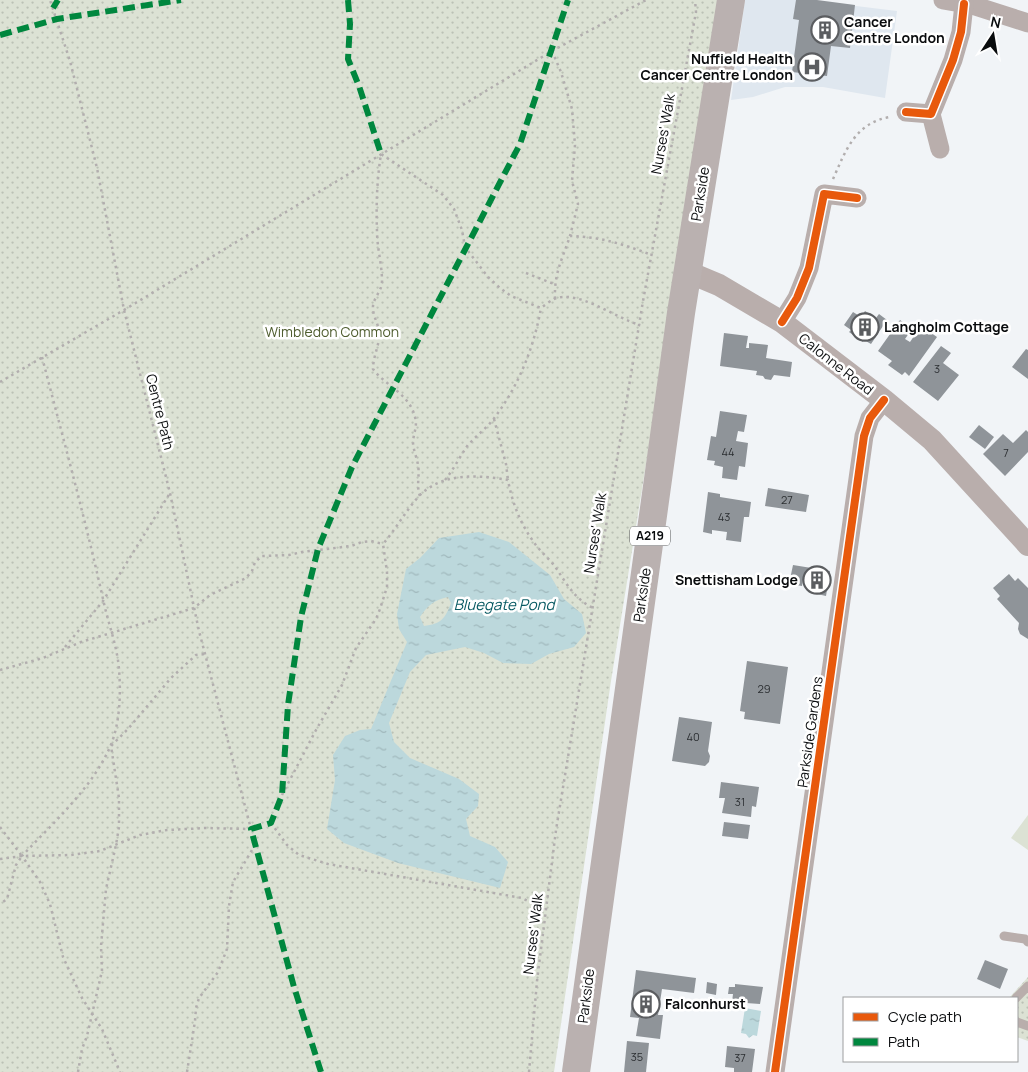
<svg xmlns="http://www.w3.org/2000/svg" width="1028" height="1072" viewBox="0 0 1028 1072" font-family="Manrope,sans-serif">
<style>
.built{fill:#dfe7ef}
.green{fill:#dce2d4}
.park{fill:url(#park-dots)}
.water{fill:url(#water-ripples);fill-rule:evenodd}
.building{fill:#8f9499}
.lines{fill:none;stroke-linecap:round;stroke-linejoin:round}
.path{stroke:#b2aeae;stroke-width:2.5;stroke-dasharray:2.5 4;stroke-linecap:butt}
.service{stroke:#b9aeac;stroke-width:9}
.minor{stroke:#b9aeac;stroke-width:19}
.tertiary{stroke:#b9aeac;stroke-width:22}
.primary{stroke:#bab1b0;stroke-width:28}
.quiet{stroke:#00873e;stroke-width:6;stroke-dasharray:12 6;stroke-linecap:butt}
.cycleway-casing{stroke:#fff;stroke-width:11}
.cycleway{stroke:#e8590c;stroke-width:8}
.labels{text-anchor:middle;stroke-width:5;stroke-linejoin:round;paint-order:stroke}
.number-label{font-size:11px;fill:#2b2e31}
.shield{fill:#fff;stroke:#545556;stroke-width:1}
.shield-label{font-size:12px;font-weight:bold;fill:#0a0c0e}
.poi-label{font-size:14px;font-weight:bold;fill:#0a0c0e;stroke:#fff;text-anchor:start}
.street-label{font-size:14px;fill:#0a0c0e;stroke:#fff}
.park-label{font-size:14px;fill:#505e30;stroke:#fff}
.water-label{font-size:15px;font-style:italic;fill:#085a63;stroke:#fff}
</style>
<defs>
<pattern id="park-dots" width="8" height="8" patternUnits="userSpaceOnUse" patternTransform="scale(1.25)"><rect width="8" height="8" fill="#dce2d4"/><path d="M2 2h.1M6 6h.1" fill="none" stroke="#bbc1b5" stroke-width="1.8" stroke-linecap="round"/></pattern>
<pattern id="water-ripples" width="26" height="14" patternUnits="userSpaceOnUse" patternTransform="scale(1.25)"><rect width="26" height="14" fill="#bcd8dc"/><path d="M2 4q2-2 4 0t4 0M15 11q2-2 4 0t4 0" fill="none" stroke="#a0b8bc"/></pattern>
</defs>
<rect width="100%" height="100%" fill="#f1f4f7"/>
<path class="built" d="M745,0H807L897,11L885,98L823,87H785L753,97L731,100Z"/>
<path class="green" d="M1028,815V850L1011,838Z"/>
<g class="park">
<path d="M0,0H721L611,681L554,1072H0Z"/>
<path d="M1028,977V1041L1017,1037V998H1009Z"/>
</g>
<g class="water">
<path d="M479,532L509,542L550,575L564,599L582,614L586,633L574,647L549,654L531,664L503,663L484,653L465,647L426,655L410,672L389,723L394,742L410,758L459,779L479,794L478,806L466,819L470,836L495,847L508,862L500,888L398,863L344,843L327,829L335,780L333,755L345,736L360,730L371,729L407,642L399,629L397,614L406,569L420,558L439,538ZM448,597L451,603C445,619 441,624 424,626L420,617C428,605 434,600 448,597Z"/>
<path d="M745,1008L761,1011L757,1036L753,1035L749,1038L746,1034L741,1033Z"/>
</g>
<g class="building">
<path d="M796,0H817L855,5L850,48L831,46L827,76L792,72L799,20L793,19Z"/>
<path d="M865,311L876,318L879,314L887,320L871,344L864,340L863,342L849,332L851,330L844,325L853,312L861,317Z"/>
<path d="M900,320L912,329L905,339L910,342L921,326L937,337L909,376L905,372L902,375L888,365L892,361L878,351Z"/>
<path d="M724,333L748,336L746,348H749V343L768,345L766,358L792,362L790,377L774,375L771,380L765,379L763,376L756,375L757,371L720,366Z"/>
<path d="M941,346L951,353L943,363L959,375L938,401L913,382Z"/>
<path d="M1026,349L1028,350V379L1012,367Z"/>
<path d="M720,411L747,415L744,432L738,431L736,441L748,443L745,467L739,466L737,480L722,478L723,467L714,465L715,461L707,460L711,436L716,437Z"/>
<path d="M979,425L994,437L985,449L969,437Z"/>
<path d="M1026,430L1028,432V452L1005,476L983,454L1003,434L1013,443Z"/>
<path d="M768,488L809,495L806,512L765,506Z"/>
<path d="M708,492L720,494V497L751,502L749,517H744L741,542L726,540L727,532L712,530V534L703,532Z"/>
<path d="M793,565L830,571L826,596L817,594L818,589L807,587L808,581L803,580L802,586L789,584Z"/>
<path d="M1009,574L1015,581L1018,578L1028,588V639L1020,634L1018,629L1019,623L997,599L1000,596L993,588Z"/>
<path d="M747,661L788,667L780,724L744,719L745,712L740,711Z"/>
<path d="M679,717L712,722L708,751L710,756L709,762L705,766L672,761Z"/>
<path d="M721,782L759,787L756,807L752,806L751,817L722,813L725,798H719Z"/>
<path d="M724,822L750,825L748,839L722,836Z"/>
<path d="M985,960L1008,969L1000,989L977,979Z"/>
<path d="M636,970L696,978L694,993L662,989L658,1015H663L660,1039L636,1036L639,1018L630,1017Z"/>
<path d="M707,982L717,984L716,995L706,993Z"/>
<path d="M735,984L763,987L760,1004L732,1002L733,994H728L729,987H735Z"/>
<path d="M627,1041L649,1043L646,1072H624Z"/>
<path d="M727,1046L755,1049L752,1072H734V1068L725,1067Z"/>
</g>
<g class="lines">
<g class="path">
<path d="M552,51L561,72L572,109L575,145L572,181L578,204L570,236"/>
<path d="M833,179C846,150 855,123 890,117"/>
<path d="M526,273L554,284"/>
<path d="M555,299C554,273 562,260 570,236C602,237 622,244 652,255"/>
<path d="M42,357C63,438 85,518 103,599C108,623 117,645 119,669C121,694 120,724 110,747C92,788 53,823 22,856L40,882L50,904L63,957L82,998L102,1029L120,1072"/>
<path d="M0,382L124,310L552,51L646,0"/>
<path d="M494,419L506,464L508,480"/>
<path d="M445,480C454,469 460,456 468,445C477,435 488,427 495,417C519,385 534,347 541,308"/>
<path d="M420,496C416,486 420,475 418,465C417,458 413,449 413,442C414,429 419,426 413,411C405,392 385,385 373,369C373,357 379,346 379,336C380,325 372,316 373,306C374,297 382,291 382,281C382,264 377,248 377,231C376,205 377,179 381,154L443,195L454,209L462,230L465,247L488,277L500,288L511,296L541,308C545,305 550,301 554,299C578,289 615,318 640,325"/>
<path d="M65,647L103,601L170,493"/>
<path d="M0,670L43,658L81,642L194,608L210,595L246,578L252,571L255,562L262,556L289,555L302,552L351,546L362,542L371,541L383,544"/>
<path d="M282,795L316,730L342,685L356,648L376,619L380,609L387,587V572L383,544C396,529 406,510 420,495C444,472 479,475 508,480C512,502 520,523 533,541C539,550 547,557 554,565C565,581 574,599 593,608"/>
<path d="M271,823L287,845L299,855L328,864L522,898L545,910"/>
<path d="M0,827L22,856L16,865L7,899L0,904"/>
<path d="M0,859L22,856L71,855L100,851L140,835L167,830L206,828L251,829L199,631L170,493L124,310L97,168L70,61L50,0"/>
<path d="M78,1072L82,1049L87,1036L102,971L101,946L106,889L116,845L119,827V798L111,746L128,729L171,678L196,655L205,654"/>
<path d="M187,1072L195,1021L196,1008L199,998L218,972L227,949L229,906L233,882L255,845"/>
<path d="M529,1072L537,981L556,830L643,301L696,12L695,0"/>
</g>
<g class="service">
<path d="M1004,936L1025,939L1028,942"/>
<path d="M1016,998L1028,986"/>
<path d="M1017,1022L1028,1026"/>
</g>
<g class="minor">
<path d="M943,0L972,5L1028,23"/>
<path d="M906,112L931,114L953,60L961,32L964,4"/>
<path d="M931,114L940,149"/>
<path d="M782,322L797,298L809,268L824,194L857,198"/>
<path d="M775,1072L864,436L870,418L884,400"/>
</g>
<path class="tertiary" d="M688,272L719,285L782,322L884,400L932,440L1028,545"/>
<path class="primary" d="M576,1072L681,313L731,0"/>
<g class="quiet">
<path d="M348,0L350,24L348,59L359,86L381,154"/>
<path d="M53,8L58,0"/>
<path d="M0,35L57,19L181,0"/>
<path d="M321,1072L294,987L251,829L271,823L282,795L288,705L301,617L318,549L352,467L520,144L568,0"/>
</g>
<g class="cycleway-casing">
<g id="cycleway">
<path d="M906,112L931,114L953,60L961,32L964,4"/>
<path d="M782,322L797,298L809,268L824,194L857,198"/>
<path d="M775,1072L864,436L870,418L884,400"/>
</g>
</g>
<use href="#cycleway" class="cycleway"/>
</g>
<defs>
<g id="building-ring" transform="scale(1.4375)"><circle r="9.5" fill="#fff" stroke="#5b5d60" stroke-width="1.5"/><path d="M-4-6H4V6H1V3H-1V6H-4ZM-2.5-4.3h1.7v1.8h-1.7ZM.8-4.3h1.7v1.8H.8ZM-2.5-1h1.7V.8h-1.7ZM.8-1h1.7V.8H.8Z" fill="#5b5d60"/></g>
<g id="hospital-ring" transform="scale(1.4375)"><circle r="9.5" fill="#fff" stroke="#5b5d60" stroke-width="1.5"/><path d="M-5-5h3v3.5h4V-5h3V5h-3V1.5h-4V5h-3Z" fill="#5b5d60"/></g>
</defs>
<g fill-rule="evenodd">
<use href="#building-ring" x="825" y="30"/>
<use href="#hospital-ring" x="812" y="67"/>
<use href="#building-ring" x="865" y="327"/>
<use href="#building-ring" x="817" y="580"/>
<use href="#building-ring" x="646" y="1004"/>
</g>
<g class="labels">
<g class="number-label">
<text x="937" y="373">3</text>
<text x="728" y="456">44</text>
<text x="1006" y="457">7</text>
<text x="787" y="504">27</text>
<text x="724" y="521">43</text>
<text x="764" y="693">29</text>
<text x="693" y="741">40</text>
<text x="740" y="806">31</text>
<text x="637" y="1061">35</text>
<text x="740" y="1062">37</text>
</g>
<rect class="shield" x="630" y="526.5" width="40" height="19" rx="4"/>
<g class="shield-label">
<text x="650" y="540">A219</text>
</g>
<g class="poi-label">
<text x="844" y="27">Cancer<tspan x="844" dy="16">Centre London</tspan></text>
<text x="793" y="64" text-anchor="end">Nuffield Health<tspan x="793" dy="16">Cancer Centre London</tspan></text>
<text x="884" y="332">Langholm Cottage</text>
<text x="798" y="585" text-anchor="end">Snettisham Lodge</text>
<text x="665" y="1009">Falconhurst</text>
</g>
<g class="street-label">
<text transform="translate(663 134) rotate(-80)" y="5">Nurses' Walk</text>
<text transform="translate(700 194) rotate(-81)" y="5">Parkside</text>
<text transform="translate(836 364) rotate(38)" y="5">Calonne Road</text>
<text transform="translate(160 412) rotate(76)" y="5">Centre Path</text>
<text transform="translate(595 533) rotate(-81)" y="5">Nurses' Walk</text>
<text transform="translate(642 595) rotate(-82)" y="5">Parkside</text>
<text transform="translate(810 732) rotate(-82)" y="5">Parkside Gardens</text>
<text transform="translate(533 934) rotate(-83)" y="5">Nurses' Walk</text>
<text transform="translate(586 996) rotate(-83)" y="5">Parkside</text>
</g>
<g class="park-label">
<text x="332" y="337">Wimbledon Common</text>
</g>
<g class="water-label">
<text x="504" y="610">Bluegate Pond</text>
</g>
</g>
<rect x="843" y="997" width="175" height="65" fill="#ffffff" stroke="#9d9e9f"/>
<rect x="853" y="1013" width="25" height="8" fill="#e8590c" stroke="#9d9e9f"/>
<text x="888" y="1022" font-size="15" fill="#0a0c0e">Cycle path</text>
<rect x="853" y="1038" width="25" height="8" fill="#00873e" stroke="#9d9e9f"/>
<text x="888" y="1047" font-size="15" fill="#0a0c0e">Path</text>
<g transform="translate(993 35) rotate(12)" stroke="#ffffff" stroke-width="4" paint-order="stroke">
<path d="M0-4L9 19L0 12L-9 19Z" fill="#0a0c0e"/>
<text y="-8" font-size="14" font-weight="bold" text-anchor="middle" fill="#0a0c0e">N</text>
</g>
</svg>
